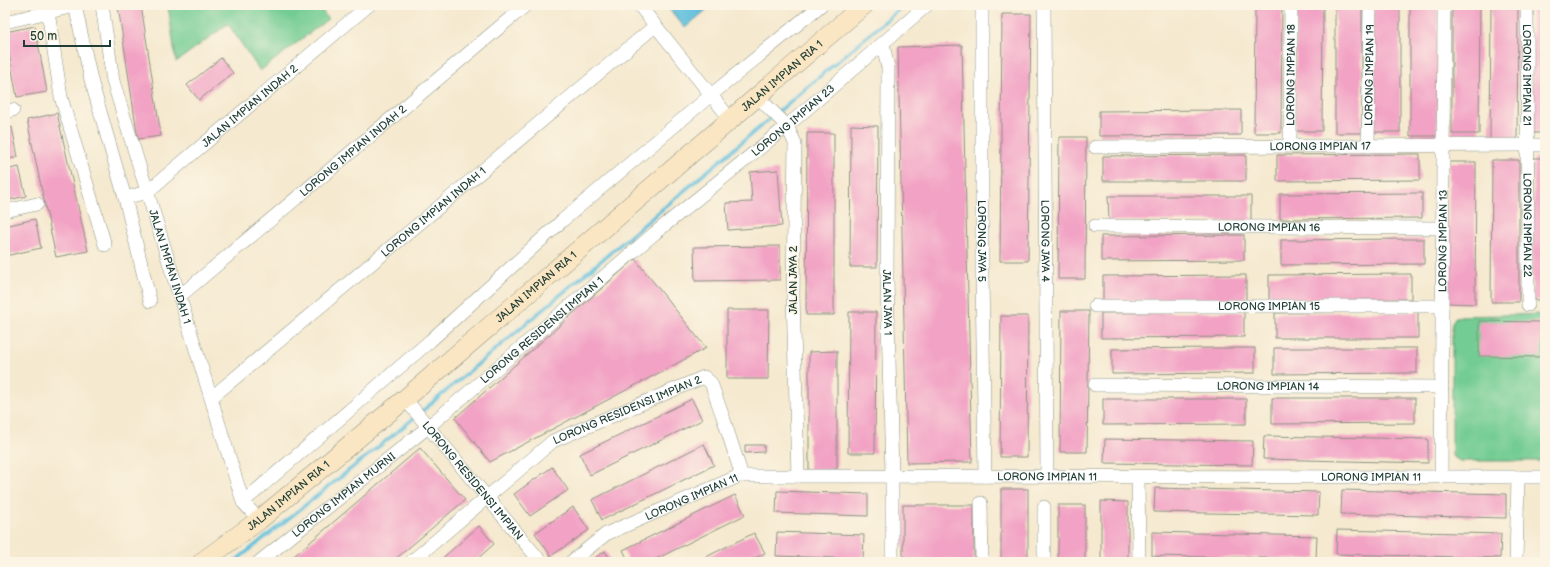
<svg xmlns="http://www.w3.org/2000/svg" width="1550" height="567" viewBox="0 0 1550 567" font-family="'Balsamiq Sans',sans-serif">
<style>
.green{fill:#72cc93;stroke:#488464}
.water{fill:#5fc0dd;stroke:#3f7e88}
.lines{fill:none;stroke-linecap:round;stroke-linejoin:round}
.stream{stroke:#5fc0dd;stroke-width:3.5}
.building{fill:#f2a2c4}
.street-casing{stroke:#8a9382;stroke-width:14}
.secondary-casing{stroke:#8a9382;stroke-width:20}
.street{stroke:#fff;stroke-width:13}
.secondary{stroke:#fbe6c3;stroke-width:19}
.labels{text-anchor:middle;stroke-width:3;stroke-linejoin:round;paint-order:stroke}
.street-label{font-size:11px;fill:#1f3d34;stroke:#fcf5e5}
</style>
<rect width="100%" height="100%" fill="#fcf5e5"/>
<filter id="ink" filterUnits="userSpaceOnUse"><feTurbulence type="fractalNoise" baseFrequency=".025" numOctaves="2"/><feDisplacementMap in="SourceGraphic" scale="8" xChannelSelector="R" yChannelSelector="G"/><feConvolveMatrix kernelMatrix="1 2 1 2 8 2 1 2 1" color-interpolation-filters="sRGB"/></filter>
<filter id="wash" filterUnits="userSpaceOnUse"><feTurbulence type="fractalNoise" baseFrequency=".012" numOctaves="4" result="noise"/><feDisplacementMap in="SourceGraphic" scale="16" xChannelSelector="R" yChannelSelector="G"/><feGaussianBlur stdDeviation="0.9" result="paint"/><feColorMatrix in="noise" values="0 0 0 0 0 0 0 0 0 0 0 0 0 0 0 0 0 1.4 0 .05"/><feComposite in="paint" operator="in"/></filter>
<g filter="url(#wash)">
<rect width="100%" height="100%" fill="#f5e9cf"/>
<g class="green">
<path d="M168,5H318L328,19L260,71L228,24L176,62Z"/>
<path d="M1545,314V461H1460L1452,456V323L1455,318L1460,316Z"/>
</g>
<path class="water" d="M666,5H712L685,28Z"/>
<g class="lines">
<g class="stream">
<path d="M778,112L904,5"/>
<path d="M234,562L402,428L773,116"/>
</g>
</g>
<g id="blocks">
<g class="building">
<path d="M124,5H141L161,136L138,139L118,6Z"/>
<path d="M1255,5H1282L1281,133H1254Z"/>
<path d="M1296,5H1323L1322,131H1295Z"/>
<rect x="1335" y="5" width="27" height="128"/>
<rect x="1373" y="5" width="27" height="127"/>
<path d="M1410,5H1438L1437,136H1410Z"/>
<path d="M1452,5H1480L1479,134H1452Z"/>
<path d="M1491,5H1518L1517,140H1490Z"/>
<rect x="1532" y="5" width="13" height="128"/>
<path d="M1002,14H1031L1028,261H1000Z"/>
<path d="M35,26L47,92L17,97L5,32Z"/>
<path d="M962,45L972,462L907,463L898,47Z"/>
<path d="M221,58L233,73L199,100L187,85Z"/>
<path d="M1226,110H1241V135L1099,136V111Z"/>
<path d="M57,113L88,251L56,257L27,120Z"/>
<path d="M851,125L878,126L877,267H850Z"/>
<path d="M12,127L18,157L5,160V129Z"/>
<path d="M807,133H834V315H806Z"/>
<path d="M1059,137H1086L1085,279H1058Z"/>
<path d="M1420,154V180L1277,181V155Z"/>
<path d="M1246,155V181H1103V156Z"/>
<path d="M1534,158H1545V300H1532Z"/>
<path d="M1492,160H1519V302H1491Z"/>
<path d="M1449,162H1476L1475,304L1448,303Z"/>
<path d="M19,167L26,196L5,201V170Z"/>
<path d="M778,170L782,226L728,230L726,203L752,202L750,172Z"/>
<path d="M1422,193V218L1280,219V194Z"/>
<path d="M1108,196H1251V221H1109Z"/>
<path d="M35,219L41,248L5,256V226Z"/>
<path d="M1244,235V260L1101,261V236Z"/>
<path d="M1409,239H1424V264L1281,265V240Z"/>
<path d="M780,246V280L695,281L694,247Z"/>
<path d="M635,259L706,348L490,462L455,418Z"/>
<path d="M1411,274V299L1269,300V275Z"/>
<path d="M1246,275V300L1103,301V276Z"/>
<path d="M727,310H769L768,379H727Z"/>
<path d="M1061,311H1089L1087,452H1060Z"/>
<path d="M849,312H876L875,453H848Z"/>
<path d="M1244,312V337L1101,338V313Z"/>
<path d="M1418,312V338H1275V313Z"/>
<path d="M1001,316H1028L1027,457H1000Z"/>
<path d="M1479,321L1541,322V357L1479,356Z"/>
<path d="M1218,348H1255V373L1112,374V349Z"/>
<path d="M1274,348H1417V373L1274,374Z"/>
<path d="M837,351V469L809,470V352Z"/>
<path d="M1272,398H1415V423L1272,424Z"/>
<path d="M692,399L702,420L590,475L580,454Z"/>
<path d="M1103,399H1246V424L1103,425Z"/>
<path d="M1264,436L1428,439V463L1263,459Z"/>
<path d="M1105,439L1253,441L1252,465L1104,463Z"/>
<path d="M704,444L714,465L602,520L592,500Z"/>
<path d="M745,445H764V452L745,453Z"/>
<path d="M420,448L465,500L392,562H287Z"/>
<path d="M552,467L568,490L530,516L514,494Z"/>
<path d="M1155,488L1319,492L1318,515L1154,512Z"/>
<rect x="1001" y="489" width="27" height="73"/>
<path d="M1342,490L1506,494V518L1341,514Z"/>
<path d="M777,491L868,494V516L776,513Z"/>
<path d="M735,495L745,515L650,562H629L623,550Z"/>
<path d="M1101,501L1128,502V562H1101Z"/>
<rect x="903" y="505" width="71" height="57"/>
<rect x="1058" y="505" width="27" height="57"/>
<path d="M573,507L589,530L551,556L535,533Z"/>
<path d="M479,526L494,544L474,562H438Z"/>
<path d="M1337,530L1501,534L1500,558L1336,554Z"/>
<path d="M777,532L864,535L863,559L776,556Z"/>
<path d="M1152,532L1317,536L1316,559L1152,556Z"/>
<path d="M754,533L765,553L747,562H696Z"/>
<path d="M605,551L612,562H589Z"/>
</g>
</g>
</g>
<g filter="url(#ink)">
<use href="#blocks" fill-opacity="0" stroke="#8a9382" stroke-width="1"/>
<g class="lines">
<g class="street-casing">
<g id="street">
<path d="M47,5L61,97L105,245"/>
<path d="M75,5L91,80L125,198L150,301"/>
<path id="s1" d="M102,5L113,81L243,502L259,520"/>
<path d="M639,5L731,120"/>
<path id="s2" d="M982,5V275L985,476"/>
<path id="s3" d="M1044,5L1047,476"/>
<path id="s4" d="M1527,5L1528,305"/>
<path d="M5,22L75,6"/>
<path id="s5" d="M883,44L888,68L887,280L892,476V562"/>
<path d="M758,97L787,126L795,143L793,295L798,476"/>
<path d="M5,112L13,110"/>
<path id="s6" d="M1290,146L1291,5"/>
<path id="s7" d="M1368,146L1370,5"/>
<path id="s8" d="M1095,147L1545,145"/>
<path id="s9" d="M125,198L147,192L369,5"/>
<path d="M5,211L37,204"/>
<path id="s10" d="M1095,226L1443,228"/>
<path id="s11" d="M180,296L526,5"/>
<path id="s12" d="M1095,306H1442"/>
<path id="s13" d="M1095,385L1442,387"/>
<path id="s14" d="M211,398L655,26"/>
<path id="s15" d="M405,399L541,562"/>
<path d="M1138,477L1139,562"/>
<path id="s16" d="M1441,477L1444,5"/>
<path d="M243,502L430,341L563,220L711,95L821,5"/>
<path d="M981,503L982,562"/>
<path d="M1044,507V562"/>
<path id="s17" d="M259,562L428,427L655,233L787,126L927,5"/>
<path id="s18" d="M411,562L553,441L704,377L711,383L724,420L742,476"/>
<path id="s19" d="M571,562L606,534L739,476L1545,477"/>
<path d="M1516,562L1518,477"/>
</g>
</g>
<g class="secondary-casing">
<g id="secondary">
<path id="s20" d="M202,562L259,520L405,399L864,5"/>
</g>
</g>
<use href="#street" class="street"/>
<use href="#secondary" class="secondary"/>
</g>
</g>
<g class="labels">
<g class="street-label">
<text dy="4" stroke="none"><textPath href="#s6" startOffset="71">LORONG IMPIAN 18</textPath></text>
<text dy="4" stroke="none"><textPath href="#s7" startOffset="71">LORONG IMPIAN 19</textPath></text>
<text dy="4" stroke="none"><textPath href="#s4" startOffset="70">LORONG IMPIAN 21</textPath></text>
<text dy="4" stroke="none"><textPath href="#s20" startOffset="757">JALAN IMPIAN RIA 1</textPath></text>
<text dy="4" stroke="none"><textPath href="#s9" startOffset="157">JALAN IMPIAN INDAH 2</textPath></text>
<text dy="4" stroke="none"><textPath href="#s17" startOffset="693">LORONG IMPIAN 23</textPath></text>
<text dy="4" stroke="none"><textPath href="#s8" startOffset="225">LORONG IMPIAN 17</textPath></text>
<text dy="4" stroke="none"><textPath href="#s11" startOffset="226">LORONG IMPIAN INDAH 2</textPath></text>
<text dy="4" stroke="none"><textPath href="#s14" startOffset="290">LORONG IMPIAN INDAH 1</textPath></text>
<text dy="4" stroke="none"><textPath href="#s4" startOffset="220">LORONG IMPIAN 22</textPath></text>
<text dy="4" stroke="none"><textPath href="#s10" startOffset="174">LORONG IMPIAN 16</textPath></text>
<text dy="4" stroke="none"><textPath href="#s2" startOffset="236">LORONG JAYA 5</textPath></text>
<text dy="4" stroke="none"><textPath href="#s3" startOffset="236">LORONG JAYA 4</textPath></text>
<text dy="4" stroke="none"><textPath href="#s16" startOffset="236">LORONG IMPIAN 13</textPath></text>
<text dy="4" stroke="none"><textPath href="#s1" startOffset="271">JALAN IMPIAN INDAH 1</textPath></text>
<text transform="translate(793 280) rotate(-90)" y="4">JALAN JAYA 2</text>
<text dy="4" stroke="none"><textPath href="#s20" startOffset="433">JALAN IMPIAN RIA 1</textPath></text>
<text dy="4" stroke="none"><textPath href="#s5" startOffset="259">JALAN JAYA 1</textPath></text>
<text dy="4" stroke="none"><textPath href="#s12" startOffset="174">LORONG IMPIAN 15</textPath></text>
<text dy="4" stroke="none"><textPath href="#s17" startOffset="366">LORONG RESIDENSI IMPIAN 1</textPath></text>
<text dy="4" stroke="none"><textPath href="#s13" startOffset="173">LORONG IMPIAN 14</textPath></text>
<text dy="4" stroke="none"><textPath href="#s18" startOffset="267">LORONG RESIDENSI IMPIAN 2</textPath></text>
<text dy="4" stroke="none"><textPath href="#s19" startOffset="498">LORONG IMPIAN 11</textPath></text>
<text dy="4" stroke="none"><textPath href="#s19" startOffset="822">LORONG IMPIAN 11</textPath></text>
<text dy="4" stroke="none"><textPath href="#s15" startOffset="106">LORONG RESIDENSI IMPIAN</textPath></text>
<text dy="4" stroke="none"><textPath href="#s20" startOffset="109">JALAN IMPIAN RIA 1</textPath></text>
<text dy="4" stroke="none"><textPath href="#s17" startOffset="108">LORONG IMPIAN MURNI</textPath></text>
<text dy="4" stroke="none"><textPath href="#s19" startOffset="138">LORONG IMPIAN 11</textPath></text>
</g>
</g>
<rect width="1550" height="567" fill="none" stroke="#fcf5e5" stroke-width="20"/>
<path d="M24 40v6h86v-6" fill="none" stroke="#1f3d34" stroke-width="2"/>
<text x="30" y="40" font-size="12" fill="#1f3d34" stroke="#fcf5e5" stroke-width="3" paint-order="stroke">50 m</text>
</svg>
